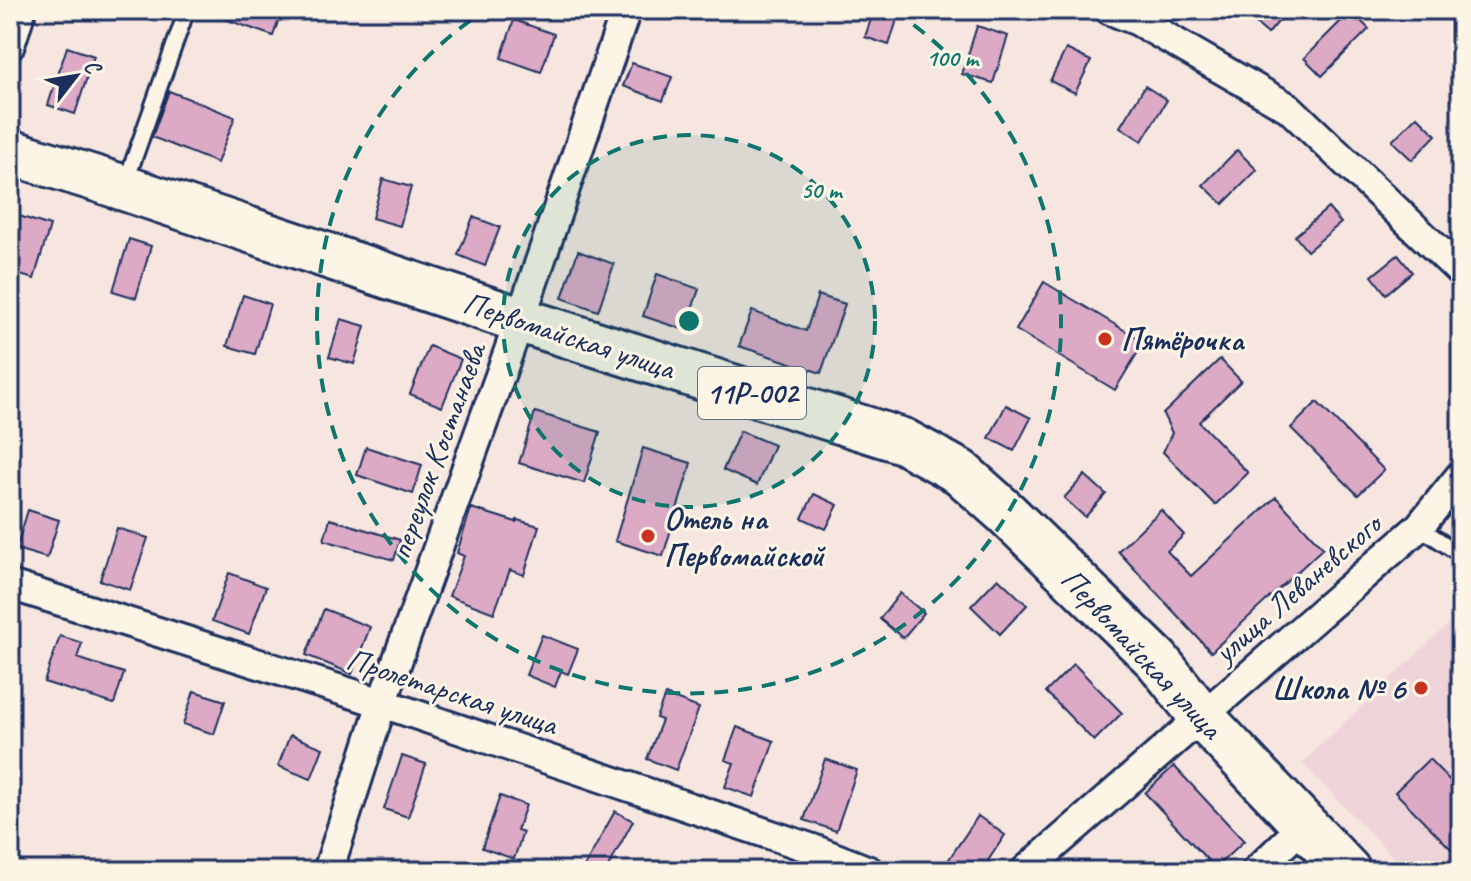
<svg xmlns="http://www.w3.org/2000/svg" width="1471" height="881" viewBox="0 0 1471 881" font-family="Caveat,sans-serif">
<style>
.built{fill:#eed4d8}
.building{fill:#ddaac6;stroke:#1b2f5e;stroke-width:2}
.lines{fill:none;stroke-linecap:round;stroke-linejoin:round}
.service-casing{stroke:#1b2f5e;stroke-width:20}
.minor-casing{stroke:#1b2f5e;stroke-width:34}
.primary-casing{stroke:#1b2f5e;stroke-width:50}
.service{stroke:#fcf5e5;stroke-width:14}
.minor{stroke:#fcf5e5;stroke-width:28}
.primary{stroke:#fcf5e5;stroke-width:44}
.ring{fill:none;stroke:#0f766e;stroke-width:4;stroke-dasharray:14 10}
.poi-dot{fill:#c8321e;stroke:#fcf5e5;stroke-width:3}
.labels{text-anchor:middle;stroke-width:6;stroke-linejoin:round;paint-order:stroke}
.shield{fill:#fcf5e5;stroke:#5e6a86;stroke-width:2}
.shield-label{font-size:30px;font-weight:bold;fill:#1b2f5e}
.street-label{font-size:32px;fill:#1b2f5e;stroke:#fcf5e5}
.poi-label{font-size:32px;font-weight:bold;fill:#1b2f5e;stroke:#fcf5e5;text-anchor:start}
.centre{fill:#0f766e;stroke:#fcf5e5;stroke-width:4}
.ring-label{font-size:24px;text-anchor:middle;font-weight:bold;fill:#0f766e;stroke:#fcf5e5;stroke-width:6;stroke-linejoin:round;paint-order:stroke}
</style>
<rect width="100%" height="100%" fill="#f6e6df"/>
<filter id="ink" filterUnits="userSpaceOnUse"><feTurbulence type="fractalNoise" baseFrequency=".0125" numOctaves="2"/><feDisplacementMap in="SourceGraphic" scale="16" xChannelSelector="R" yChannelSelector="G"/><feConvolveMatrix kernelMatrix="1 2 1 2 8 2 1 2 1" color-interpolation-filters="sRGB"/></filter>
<g filter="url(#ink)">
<path class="built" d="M1461,612V871H1407L1302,763Z"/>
<g class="building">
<path d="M208,10H282L273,36L208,13Z"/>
<path d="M874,10H900L889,45L865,37Z"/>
<path d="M1240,10H1288L1268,34Z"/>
<path d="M1351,11L1369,29L1322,76L1304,58Z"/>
<path d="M514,20L554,34L541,72L501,58Z"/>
<path d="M977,26L1008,36L993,83L962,74Z"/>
<path d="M67,47L94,56L75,114L48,105Z"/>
<path d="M1066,49L1091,61L1075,93L1050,81Z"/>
<path d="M632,63L672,77L663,101L623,86Z"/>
<path d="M1145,86L1167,100L1142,141L1120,127Z"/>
<path d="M169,91L235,117L217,163L152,137Z"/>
<path d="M1417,116L1436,135L1412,160L1392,141Z"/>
<path d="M1237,150L1257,170L1223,204L1203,185Z"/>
<path d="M383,179L411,187L400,226L372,218Z"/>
<path d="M1328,208L1341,223L1307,251L1295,236Z"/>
<path d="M10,213L50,226L34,279L10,272Z"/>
<path d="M473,217L500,227L485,266L458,255Z"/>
<path d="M129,239L151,246L136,298L113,291Z"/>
<path d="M578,251L614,264L598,311L562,298Z"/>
<path d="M1398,255L1412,272L1386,294L1372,276Z"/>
<path d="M657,274L699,289L685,330L643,316Z"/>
<path d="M1044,282L1144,342L1115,390L1016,330Z"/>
<path d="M243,295L270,304L255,354L227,346Z"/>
<path d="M818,295L845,304L821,373L739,346L752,311L806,331Z"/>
<path d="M341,319L365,326L354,364L329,357Z"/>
<path d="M429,346L461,359L442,407L410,394Z"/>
<path d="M1220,359L1241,381L1199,422L1248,473L1215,505L1163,452L1172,433L1163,414Z"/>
<path d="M1317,402L1384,470L1358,495L1291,428Z"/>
<path d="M1006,405L1031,418L1014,451L989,438Z"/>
<path d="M535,412L600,432L584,483L519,463Z"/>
<path d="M740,431L774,445L757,485L723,470Z"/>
<path d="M366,447L422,465L413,494L357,475Z"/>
<path d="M643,448L691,463L663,556L615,541Z"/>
<path d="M1085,475L1106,494L1085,517L1064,498Z"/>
<path d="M814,494L838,505L826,529L802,518Z"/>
<path d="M1276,497L1323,548L1211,652L1118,551L1161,510L1184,535L1167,551L1191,576Z"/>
<path d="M471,508L516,522L517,520L539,526L524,575L510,570L494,613L449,596L464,556L457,553Z"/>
<path d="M28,510L59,520L47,558L16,549Z"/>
<path d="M330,519L400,540L394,560L324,540Z"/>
<path d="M117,528L148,538L130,590L100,580Z"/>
<path d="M229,573L266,587L249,634L212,621Z"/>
<path d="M998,578L1027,605L1000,634L971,606Z"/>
<path d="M900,593L924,613L903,638L880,619Z"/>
<path d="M324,609L370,627L352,674L306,655Z"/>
<path d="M542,635L578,649L568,674L561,671L555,687L526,675Z"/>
<path d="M60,636L82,643L77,658L124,673L114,704L44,682Z"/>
<path d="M1074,664L1122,713L1094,741L1046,692Z"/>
<path d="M194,691L225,701L214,734L183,724Z"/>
<path d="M665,695L699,708L676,770L647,759L662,720L656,718Z"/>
<path d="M737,727L774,741L754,797L725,787L734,763L725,760Z"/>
<path d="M290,735L323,748L311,779L278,766Z"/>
<path d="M402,756L426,764L408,817L384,809Z"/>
<path d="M825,759L857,770L836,831L804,820Z"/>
<path d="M1429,759L1461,792V859L1395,792Z"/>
<path d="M1174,766L1244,841L1215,868L1145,793Z"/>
<path d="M500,796L526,805L517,830L523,832L514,859L482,848Z"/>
<path d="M615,811L633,821L606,871H582Z"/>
<path d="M978,816L1005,835L981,871H941Z"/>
</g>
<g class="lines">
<g class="service-casing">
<g id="service">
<path d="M125,184L184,18"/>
<path d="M1419,527L1461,555"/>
</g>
</g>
<g class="minor-casing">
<g id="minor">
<path d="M1110,10L1138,21L1289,108L1461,272"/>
<path d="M10,45L21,10"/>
<path d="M10,585L382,703L813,849L869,871"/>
<path d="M328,871L382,703L520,320L626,10"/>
<path d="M1025,871L1419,527L1461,475"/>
<path d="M1256,871L1304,825"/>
</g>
</g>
<g class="primary-casing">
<path id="primary" d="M10,152L100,180L520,320L903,441L960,472L1006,513L1157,660L1202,717L1348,871"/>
</g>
<use href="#service" class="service"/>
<use href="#minor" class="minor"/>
<use href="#primary" class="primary"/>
</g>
</g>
<circle cx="689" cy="321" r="186" fill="#0f766e" fill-opacity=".12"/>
<g class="ring">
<circle cx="689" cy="321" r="186"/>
<path d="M894 11A372 372 0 1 1 484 11"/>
</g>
<g class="poi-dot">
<circle cx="1105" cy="339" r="8"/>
<circle cx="648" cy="536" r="8"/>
<circle cx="1421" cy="688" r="8"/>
</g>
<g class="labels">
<rect class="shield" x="698" y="367" width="108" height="52" rx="6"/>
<g class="shield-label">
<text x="752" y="403">11Р-002</text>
</g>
<g class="street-label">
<text transform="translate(569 335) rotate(18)" y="11">Первомайская улица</text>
<text transform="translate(437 451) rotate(-70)" y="11">переулок Костанаева</text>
<text transform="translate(1297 588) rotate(-41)" y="11">улица Леваневского</text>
<text transform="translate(1142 653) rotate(47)" y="11">Первомайская улица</text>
<text transform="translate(452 691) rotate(18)" y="11">Пролетарская улица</text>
</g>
<g class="poi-label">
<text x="1121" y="350">Пятёрочка</text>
<text x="664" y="529">Отель на<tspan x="664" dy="37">Первомайской</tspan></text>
<text x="1405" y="699" text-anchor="end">Школа № 6</text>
</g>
</g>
<circle cx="689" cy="321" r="12" class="centre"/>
<g class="ring-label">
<text x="952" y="66">100 m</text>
<text x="821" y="198">50 m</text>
</g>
<rect width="1471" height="881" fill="none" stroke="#fcf5e5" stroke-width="40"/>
<rect x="20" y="20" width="1431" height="841" fill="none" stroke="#1b2f5e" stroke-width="3" filter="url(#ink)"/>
<g transform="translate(76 76) rotate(59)" stroke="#fcf5e5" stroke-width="6" paint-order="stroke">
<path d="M0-6L14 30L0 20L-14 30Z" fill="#1b2f5e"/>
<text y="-12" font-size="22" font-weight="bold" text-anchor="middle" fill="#1b2f5e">С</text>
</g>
</svg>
